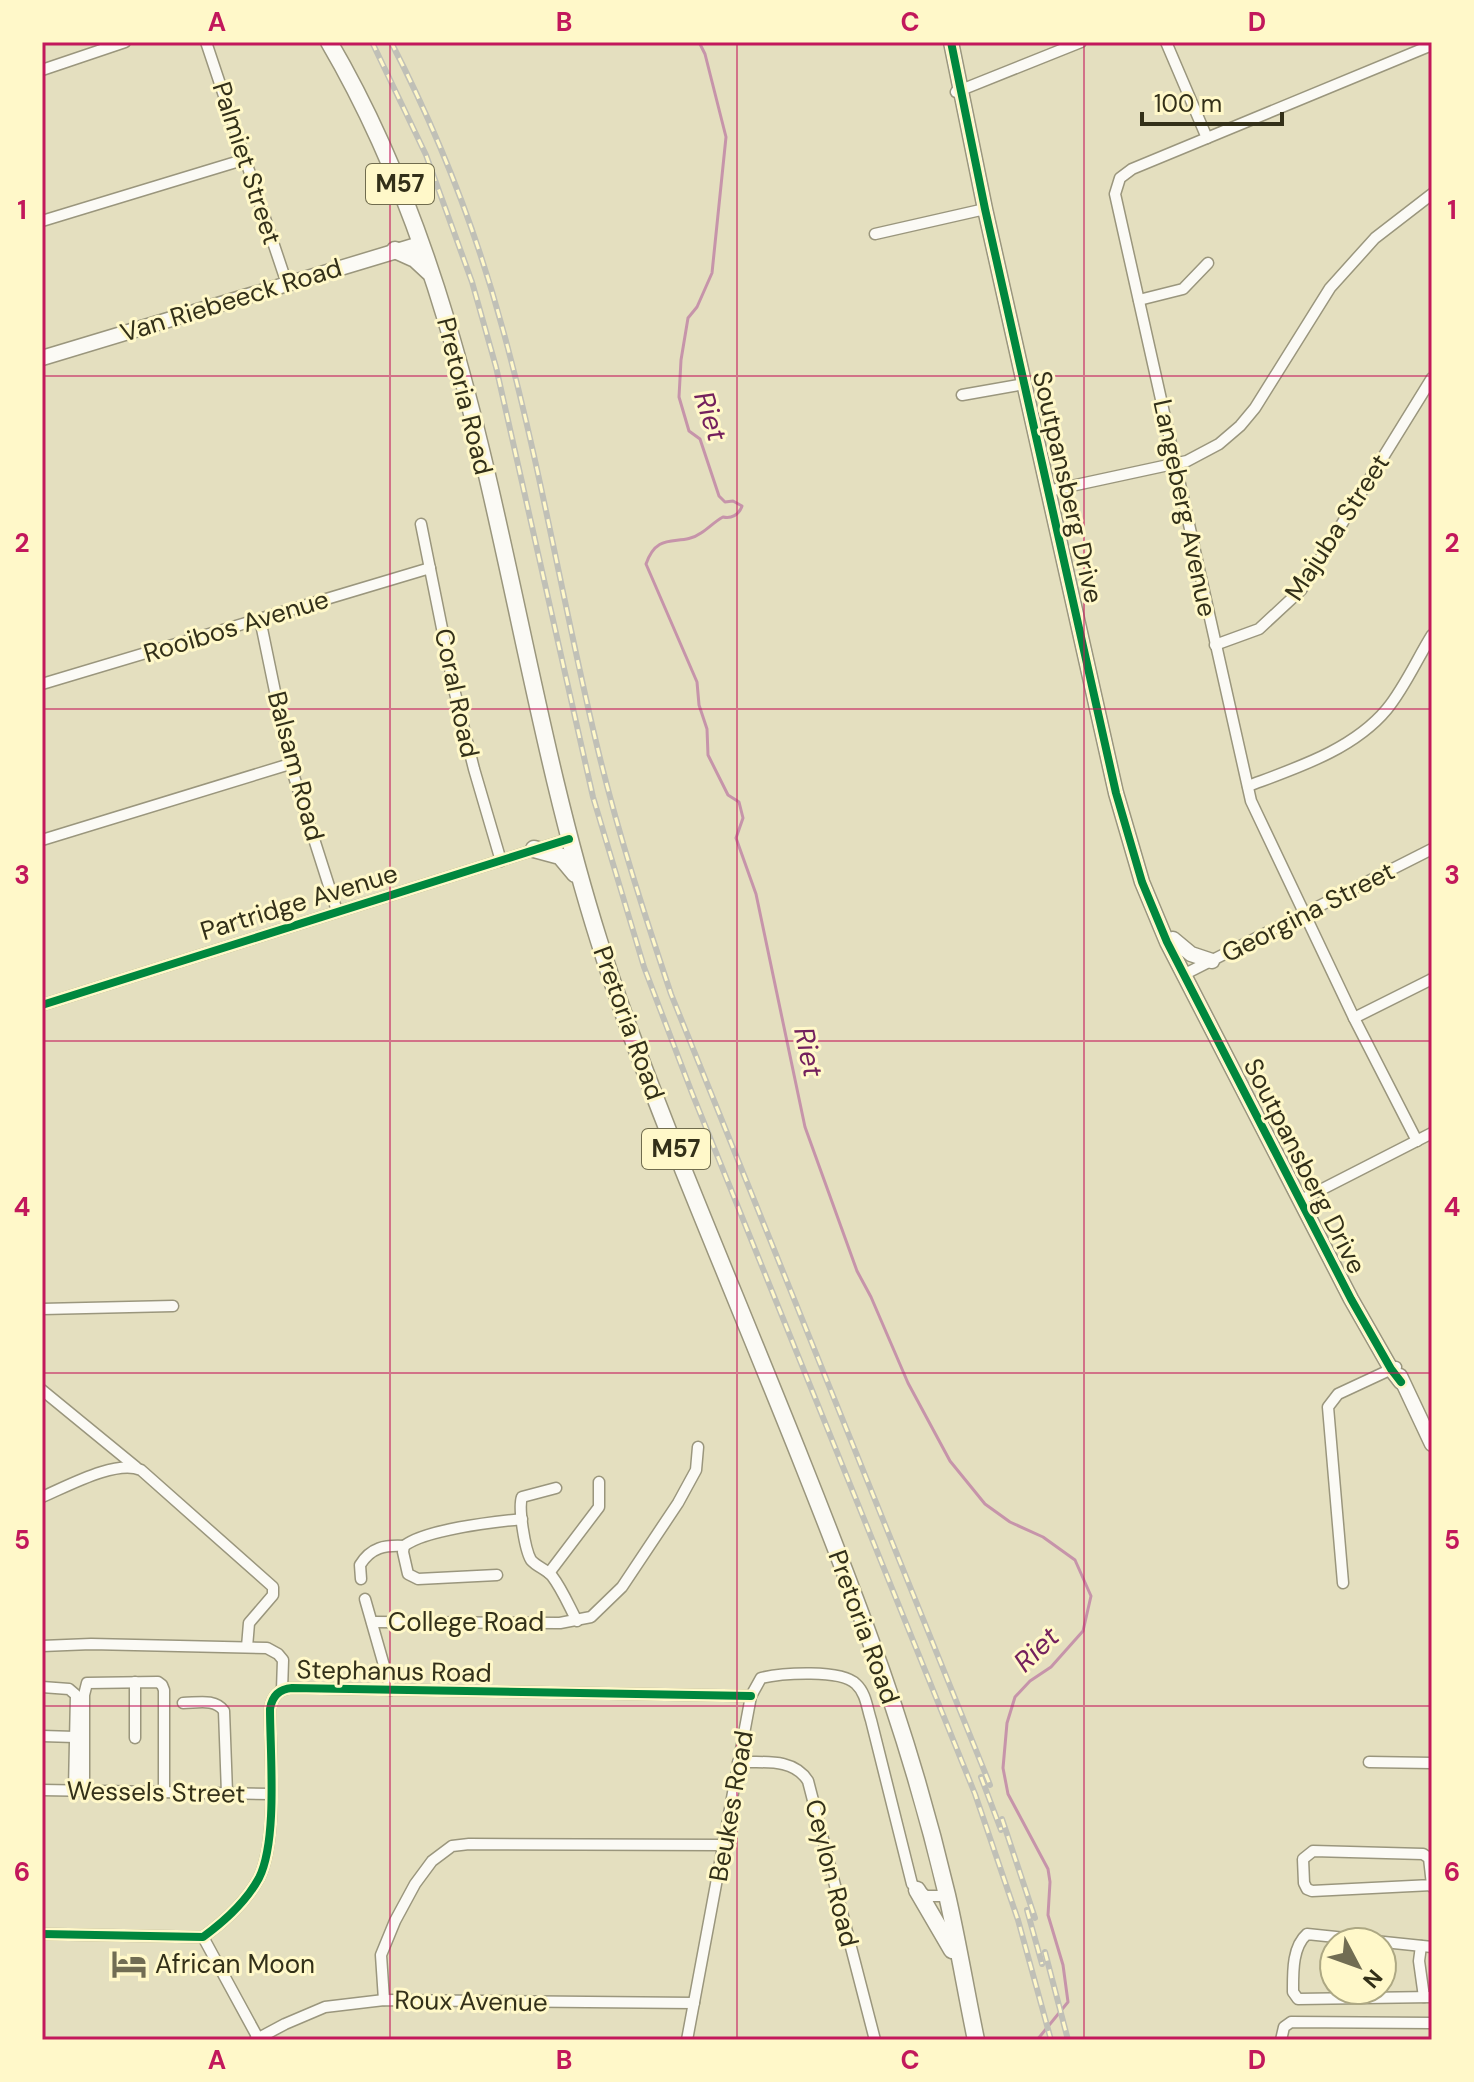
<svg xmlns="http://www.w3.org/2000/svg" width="1474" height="2082" viewBox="0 0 1474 2082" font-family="'DM Sans',sans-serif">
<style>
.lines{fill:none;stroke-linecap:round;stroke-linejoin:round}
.stream{stroke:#c694aa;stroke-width:3}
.street-casing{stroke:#9a967d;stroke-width:13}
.secondary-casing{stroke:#9a967d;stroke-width:17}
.primary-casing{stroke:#9a967d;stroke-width:19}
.street{stroke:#fbfaf5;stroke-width:10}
.secondary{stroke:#fbfaf5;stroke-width:14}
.primary{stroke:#fbfaf5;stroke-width:16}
.rail-casing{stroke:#c0c0b7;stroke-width:6}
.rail{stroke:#fff8c9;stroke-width:3;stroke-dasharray:9;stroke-linecap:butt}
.cycleway-casing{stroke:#fff8c9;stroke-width:13}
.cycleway{stroke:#00873e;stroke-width:8}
.grid{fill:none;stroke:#c2185b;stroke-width:2;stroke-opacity:0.55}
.labels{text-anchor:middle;stroke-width:6;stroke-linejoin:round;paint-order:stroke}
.shield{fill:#fff8c9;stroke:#706c4e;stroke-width:2}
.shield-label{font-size:24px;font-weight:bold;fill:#333019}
.street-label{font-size:26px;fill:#333019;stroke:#fff8c9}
.poi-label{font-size:26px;fill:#333019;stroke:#fff8c9;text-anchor:start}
.water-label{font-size:28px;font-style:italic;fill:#74215d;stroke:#fff8c9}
.neatline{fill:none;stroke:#c2185b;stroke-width:3}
.grid-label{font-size:26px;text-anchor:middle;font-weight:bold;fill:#c2185b}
</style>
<rect width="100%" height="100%" fill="#e4dfbf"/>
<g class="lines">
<path class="stream" d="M699,42L705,54L726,137L712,273L697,307L688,318L681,360L679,397L689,431L700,439L719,496L725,502L733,501L742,506C739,515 731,519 723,517C714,522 709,528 701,533C680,548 658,529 646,564L697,682L699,705L707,729L708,755L728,795L739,802L743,818L736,838L756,894L805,1127L857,1271L871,1297L908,1383L950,1461L985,1504L1010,1522L1043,1537L1075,1560L1091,1596L1083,1631L1051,1667L1030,1681L1015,1697L1007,1723L1003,1768L1008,1794L1048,1869L1050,1882L1048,1915L1063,1965L1068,2002L1037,2040"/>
<g class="street-casing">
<g id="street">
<path d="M206,42L287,284"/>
<path d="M1166,42L1207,138"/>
<path d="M42,70L125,42"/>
<path d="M956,92L1081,42"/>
<path d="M42,221L246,159"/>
<path d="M875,234L985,209"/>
<path d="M1139,300L1183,289L1208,263"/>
<path d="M962,395L1024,384"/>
<path d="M1048,491L1187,461L1219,444L1240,426L1255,408L1330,288L1375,238L1432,194"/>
<path d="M421,524L455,693L474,769L501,861"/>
<path d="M260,619L290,764L337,911"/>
<path d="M1215,645L1259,629L1301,590L1432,378"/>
<path d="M42,684L430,568"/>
<path d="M1248,786C1296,768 1353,750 1387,709C1405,687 1417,659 1432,635"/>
<path d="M42,840L290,764"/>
<path d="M1183,975L1432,849"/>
<path d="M42,1005L569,839"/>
<path d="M1354,1018L1432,979"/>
<path d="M1417,1141L1354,1018L1251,801L1115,194L1120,178L1132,169L1432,45"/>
<path d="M1301,1200L1432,1133"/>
<path d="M42,1309L173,1306"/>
<path d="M42,1390L136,1467"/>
<path d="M556,1488L522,1497C518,1508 525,1550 531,1560C537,1567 546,1569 552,1576C562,1589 569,1606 577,1621"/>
<path d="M42,1497C66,1487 116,1459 141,1470L273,1587V1595L249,1623L247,1647"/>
<path d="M549,1573L599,1507V1482"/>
<path d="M497,1575L418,1579L408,1574L403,1552L404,1546C426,1529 494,1522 522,1519"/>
<path d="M361,1579L360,1565C371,1547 385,1545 404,1546"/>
<path d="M1343,1583L1328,1407L1338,1394L1396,1367"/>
<path d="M365,1599L391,1690"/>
<path d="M372,1622L560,1623L591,1617L622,1587L678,1503L696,1470L698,1447"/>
<path d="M42,1646L91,1644L267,1648L278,1654L283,1660L282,1690"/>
<path d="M42,1687L69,1689L76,1695L74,1790"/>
<path d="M183,1703C197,1703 215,1698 224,1711L227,1793"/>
<path d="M42,1736L75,1737"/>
<path d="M135,1738V1682"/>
<path d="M738,1762C762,1763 793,1757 808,1781L875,2040"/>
<path d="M1369,1762L1432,1763"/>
<path d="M42,1790L270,1794"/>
<path d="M84,1790V1695L87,1683L158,1682L162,1685L164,1690V1792"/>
<path d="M1432,1885L1312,1891L1307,1889L1304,1883L1303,1859L1313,1851L1423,1854L1429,1858L1432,1885V1887"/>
<path d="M42,1934L203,1937C225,1921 246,1902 259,1878C278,1840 270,1753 270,1709C272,1696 279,1689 292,1688L751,1696"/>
<path d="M203,1937L258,2038"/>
<path d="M1421,1946L1419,1961L1424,1997"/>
<path d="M1432,1947L1307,1934C1292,1947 1293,1973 1293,1992L1298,1999L1432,1997"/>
<path d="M384,2000L381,1955L395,1921L415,1884L432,1861L452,1846L469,1844L723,1845"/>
<path d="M255,2040L285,2024L325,2007L384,2000L694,2003"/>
<path d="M687,2040L751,1696L761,1678C782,1673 841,1669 856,1684C866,1693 867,1708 871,1720L912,1884L926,1896H947"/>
<path d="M1281,2040L1284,2027L1291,2022L1432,2023"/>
</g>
</g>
<g class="secondary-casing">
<g id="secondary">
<path d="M951,42L985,209L1116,793L1142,882L1167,942L1351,1299L1391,1369L1401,1382"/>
<path d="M42,358L420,244"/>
<path d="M1173,939L1191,954L1212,961"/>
<path d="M1400,1376L1432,1444"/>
</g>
</g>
<g class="primary-casing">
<g id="primary">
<path d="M329,42C489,315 505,644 599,941C623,1018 654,1094 683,1169C745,1323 810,1476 867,1631C899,1717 926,1806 947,1895C958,1943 966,1992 976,2040"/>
<path d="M395,250L415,259L429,272"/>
<path d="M534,849L560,856L575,874"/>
<path d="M917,1890L952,1950"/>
</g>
</g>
<use href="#street" class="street"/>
<use href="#secondary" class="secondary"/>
<use href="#primary" class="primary"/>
<g class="rail-casing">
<g id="rail">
<path d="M372,42L426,155L472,282L496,367L593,797L644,967L692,1093L975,1794L1018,1920L1051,2040"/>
<path d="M391,42C438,133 476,230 503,330C541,468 564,610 598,750C618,833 644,913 671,994L990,1785"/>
<path d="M981,1777L1001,1830"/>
<path d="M1002,1819L1035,1918"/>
<path d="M1027,1910L1042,1964"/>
<path d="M1045,1952L1068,2040"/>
</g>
</g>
<use href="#rail" class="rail"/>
<g class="cycleway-casing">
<g id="cycleway">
<path d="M951,42L985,209L1116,793L1142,882L1167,942L1351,1299L1391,1369L1401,1382"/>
<path d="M42,1005L569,839"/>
<path d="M42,1934L203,1937C225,1921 246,1902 259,1878C278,1840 270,1753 270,1709C272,1696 279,1689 292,1688L751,1696"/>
</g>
</g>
<use href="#cycleway" class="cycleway"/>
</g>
<path class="grid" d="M390,42V2040M737,42V2040M1084,42V2040M42,376H1432M42,709H1432M42,1041H1432M42,1373H1432M42,1706H1432"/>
<defs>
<g id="hotel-bare" transform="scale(2.76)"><path d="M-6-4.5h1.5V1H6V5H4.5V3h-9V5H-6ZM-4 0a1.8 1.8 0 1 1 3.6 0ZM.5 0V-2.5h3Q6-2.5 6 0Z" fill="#716d53" stroke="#fff8c9" stroke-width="2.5" paint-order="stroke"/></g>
</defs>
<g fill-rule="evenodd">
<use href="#hotel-bare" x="129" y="1964"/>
</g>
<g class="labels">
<g class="shield">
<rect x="366" y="164" width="68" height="40" rx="6"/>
<rect x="642" y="1129" width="68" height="40" rx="6"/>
</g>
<g class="shield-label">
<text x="400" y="192">M57</text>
<text x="676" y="1157">M57</text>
</g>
<g class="street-label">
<text transform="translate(247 163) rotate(72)" y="9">Palmiet Street</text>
<text transform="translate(231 300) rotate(-17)" y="9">Van Riebeeck Road</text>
<text transform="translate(465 396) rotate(76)" y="9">Pretoria Road</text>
<text transform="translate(1068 487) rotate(77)" y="9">Soutpansberg Drive</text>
<text transform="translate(1185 508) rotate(78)" y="9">Langeberg Avenue</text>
<text transform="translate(1337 527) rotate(-57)" y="9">Majuba Street</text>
<text transform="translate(236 626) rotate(-17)" y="9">Rooibos Avenue</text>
<text transform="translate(457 693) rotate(78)" y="9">Coral Road</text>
<text transform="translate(296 766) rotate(75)" y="9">Balsam Road</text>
<text transform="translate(299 902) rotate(-17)" y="9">Partridge Avenue</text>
<text transform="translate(1308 912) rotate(-27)" y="9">Georgina Street</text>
<text transform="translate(629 1023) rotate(70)" y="9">Pretoria Road</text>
<text transform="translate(1305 1166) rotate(63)" y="9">Soutpansberg Drive</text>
<text x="466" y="1631">College Road</text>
<text transform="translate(864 1627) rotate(70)" y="9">Pretoria Road</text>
<text transform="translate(394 1671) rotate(1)" y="9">Stephanus Road</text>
<text transform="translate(156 1792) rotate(1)" y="9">Wessels Street</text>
<text transform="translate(731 1806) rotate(-80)" y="9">Beukes Road</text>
<text transform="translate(832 1873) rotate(76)" y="9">Ceylon Road</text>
<text transform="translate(471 2001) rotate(1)" y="9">Roux Avenue</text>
</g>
<g class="poi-label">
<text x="155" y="1973">African Moon</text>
</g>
<g class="water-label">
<text transform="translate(711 416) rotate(72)" y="10">Riet</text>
<text transform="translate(809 1052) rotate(78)" y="10">Riet</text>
<text transform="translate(1036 1649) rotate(-44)" y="10">Riet</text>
</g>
</g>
<rect width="1474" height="2082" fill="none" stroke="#fff8c9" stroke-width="88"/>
<g transform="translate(1358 1966) rotate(131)"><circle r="38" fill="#fff8c9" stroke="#ada883" stroke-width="2"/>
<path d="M0-6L14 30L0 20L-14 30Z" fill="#716d53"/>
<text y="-12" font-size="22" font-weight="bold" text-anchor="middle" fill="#333019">N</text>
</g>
<path d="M1142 112v12h140v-12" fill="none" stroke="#333019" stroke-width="4"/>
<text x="1154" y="112" font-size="24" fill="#333019" stroke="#fff8c9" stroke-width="6" paint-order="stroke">100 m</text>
<rect x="44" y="44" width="1386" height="1994" class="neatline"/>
<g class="grid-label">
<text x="217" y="31">A</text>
<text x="564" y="31">B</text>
<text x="910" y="31">C</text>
<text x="1257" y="31">D</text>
<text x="22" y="219">1</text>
<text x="1452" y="219">1</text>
<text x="22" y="552">2</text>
<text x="1452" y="552">2</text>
<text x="22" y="884">3</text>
<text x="1452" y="884">3</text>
<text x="22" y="1216">4</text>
<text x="1452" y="1216">4</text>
<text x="22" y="1549">5</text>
<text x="1452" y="1549">5</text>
<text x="22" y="1881">6</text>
<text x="1452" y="1881">6</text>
<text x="217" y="2069">A</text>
<text x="564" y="2069">B</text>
<text x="910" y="2069">C</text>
<text x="1257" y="2069">D</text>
</g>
</svg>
